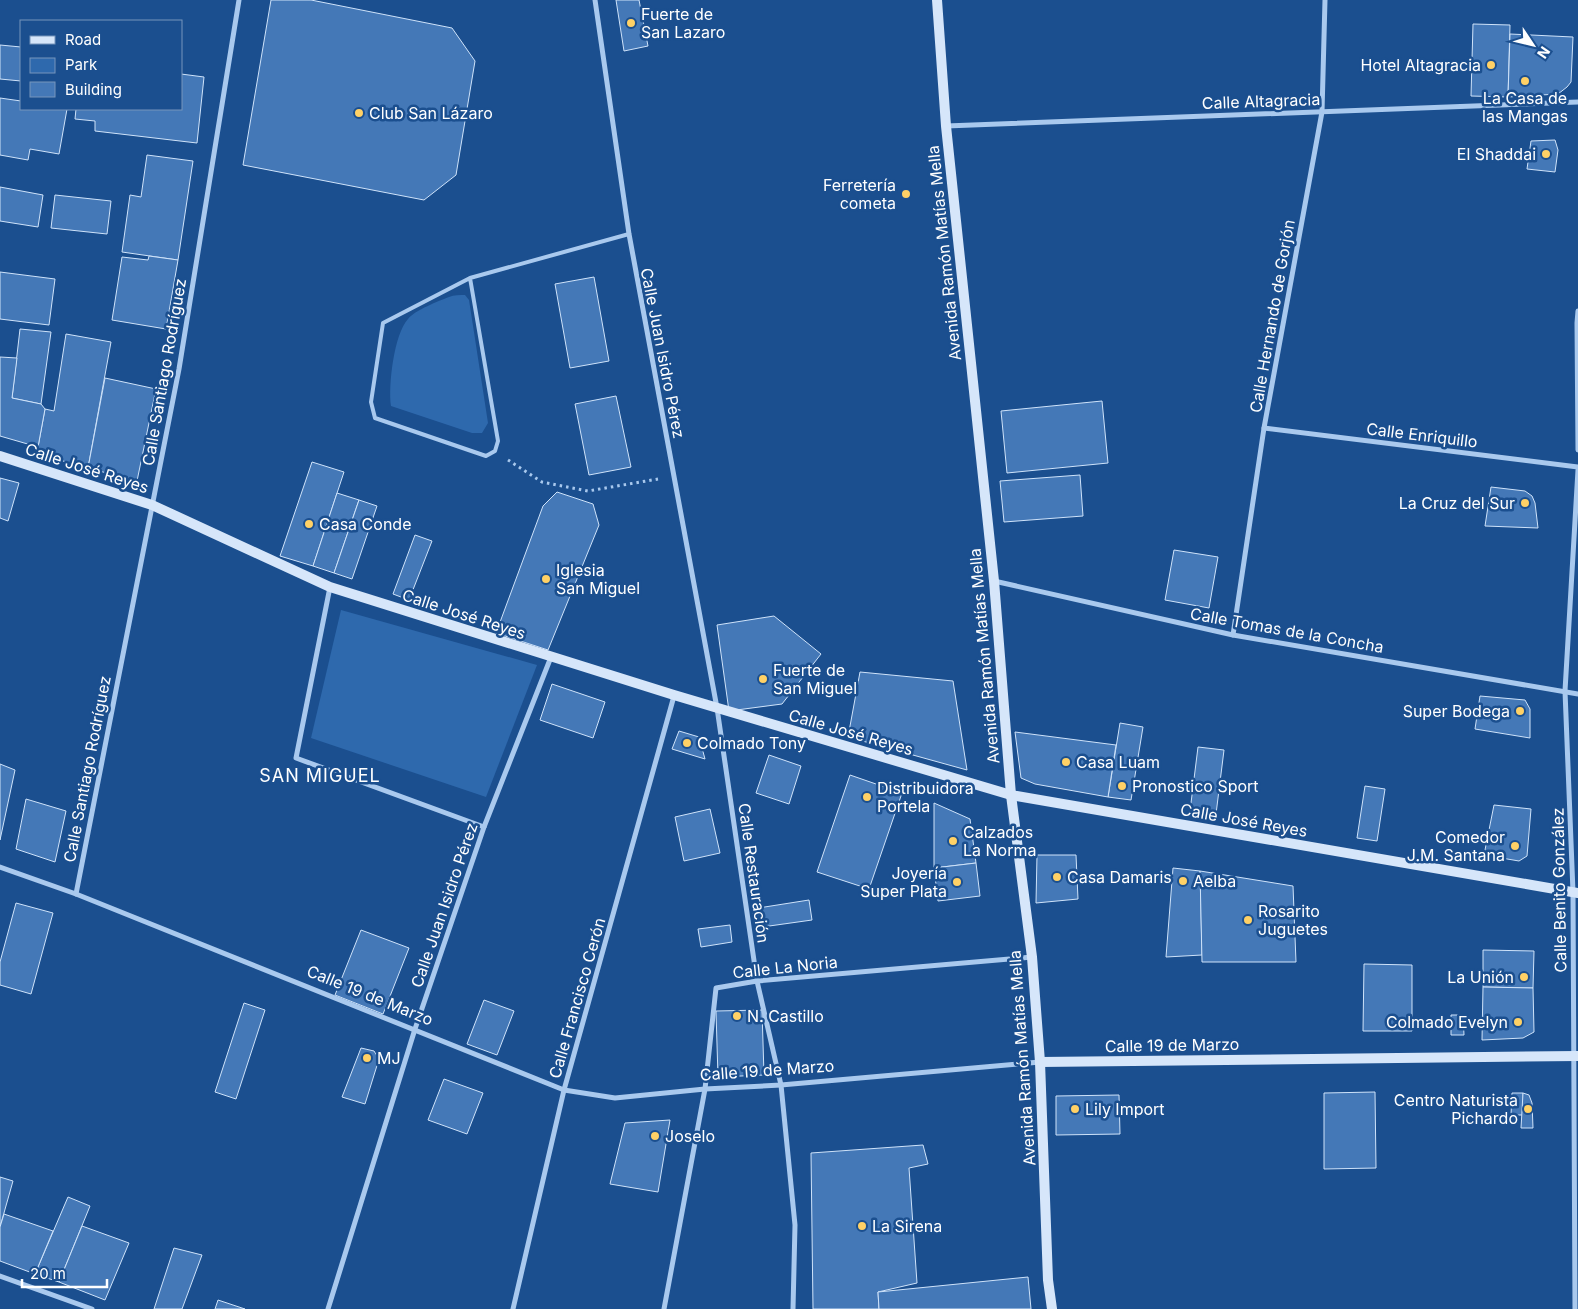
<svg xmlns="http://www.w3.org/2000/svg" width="1578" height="1309" viewBox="0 0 1578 1309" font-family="Inter,sans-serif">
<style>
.park{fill:#2e69ad}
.building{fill:#4478b7;stroke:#cfe3fa}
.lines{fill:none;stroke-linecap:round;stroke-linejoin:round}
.path{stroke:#a9c9ee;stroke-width:3;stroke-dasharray:2.5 4;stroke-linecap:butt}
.service{stroke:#a9c9ee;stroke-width:4}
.minor{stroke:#a9c9ee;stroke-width:5}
.secondary{stroke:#d6e6fa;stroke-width:10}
.poi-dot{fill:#ffd166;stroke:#1b4f8f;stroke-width:2}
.labels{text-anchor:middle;stroke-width:5;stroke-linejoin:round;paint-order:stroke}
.poi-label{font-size:16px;fill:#fff;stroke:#1b4f8f;text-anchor:start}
.street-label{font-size:16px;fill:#fff;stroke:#1b4f8f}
.neighbourhood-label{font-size:18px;letter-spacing:1px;fill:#fff;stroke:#1b4f8f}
</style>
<rect width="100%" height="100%" fill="#1b4f8f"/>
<g class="park">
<path d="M465,295L469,300L488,423L482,433H472L391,406C388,386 394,334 408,319C415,310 439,301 449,297C454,295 460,295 465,295Z"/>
<path d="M341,610L537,665L486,797L311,738Z"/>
</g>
<g class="building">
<path d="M271,0H311L452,28L475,61L456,175L424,200L243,165Z"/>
<path d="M616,0H639L648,46L624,51Z"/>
<path d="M1473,24L1510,25L1508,97L1471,96Z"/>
<path d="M1510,34L1573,37L1571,82L1567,87L1558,94L1508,97Z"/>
<path d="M0,45L21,47V81L0,79Z"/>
<path d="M181,74L204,77L197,143L95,131V121L75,119L76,109H181Z"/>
<path d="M0,98L21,101V109H67L59,154L30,149L28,160L0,155Z"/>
<path d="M1555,140L1558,150L1555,172L1527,169L1531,141Z"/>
<path d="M147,155L193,161L178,260L122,252L130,195L141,197Z"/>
<path d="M0,187L43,195L38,227L0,221Z"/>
<path d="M55,195L111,201L107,234L51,228Z"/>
<path d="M149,256L178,260L166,329L112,320L122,257L148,260Z"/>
<path d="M0,272L55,279L49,325L0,319Z"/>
<path d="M594,277L609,361L570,368L555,284Z"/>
<path d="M20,329L51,332L41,404L12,398Z"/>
<path d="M66,334L111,342L88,468L38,454V447L45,409L54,411Z"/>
<path d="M0,357L17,358L12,398L41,404L45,409L38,447L0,436Z"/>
<path d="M105,378L156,389L137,481L88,468Z"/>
<path d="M616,396L631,467L589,475L575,404Z"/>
<path d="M1102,401L1108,463L1007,473L1001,411Z"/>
<path d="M312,462L344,472L313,566L280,556Z"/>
<path d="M1080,475L1083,516L1004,522L1000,481Z"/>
<path d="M0,478L19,483L8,521L0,518Z"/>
<path d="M1491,487L1525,491L1532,496L1535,503L1538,528L1485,526Z"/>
<path d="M557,492L593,504L599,525L548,650L496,633L543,506Z"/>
<path d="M337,493L359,500L334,573L313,566Z"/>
<path d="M359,500L377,506L352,579L334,573Z"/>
<path d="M415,535L432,541L409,600L393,594Z"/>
<path d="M1174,550L1218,557L1209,608L1165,600Z"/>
<path d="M774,616L821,654L782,704L729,711L717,625Z"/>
<path d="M860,672L953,681L967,770L848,737Z"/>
<path d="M552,684L605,702L593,738L540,720Z"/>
<path d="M1480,696L1525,700L1530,709V738L1475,729Z"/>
<path d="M1120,723L1143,727L1131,800L1108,797Z"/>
<path d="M679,731L699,737L705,759L672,749Z"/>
<path d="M1015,732L1116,745L1108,797L1035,784L1021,778Z"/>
<path d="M1198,747L1224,750L1216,814L1190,811Z"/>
<path d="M769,755L801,766L789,804L756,793Z"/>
<path d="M0,764L15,770L0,840Z"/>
<path d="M850,775L902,793L869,889L817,872Z"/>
<path d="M1365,786L1385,789L1377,841L1357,838Z"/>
<path d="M26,799L66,811L55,862L16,849Z"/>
<path d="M934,803L970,819L976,863L934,868Z"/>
<path d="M1494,805L1531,809L1527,856L1519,861L1484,855Z"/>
<path d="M710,809L720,853L684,861L675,817Z"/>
<path d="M1037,855H1076L1078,899L1036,903Z"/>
<path d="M976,863L980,896L938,901L934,868Z"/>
<path d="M1173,868L1200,871L1202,955L1166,957Z"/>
<path d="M1200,871L1293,886L1296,962H1202Z"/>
<path d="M809,900L812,920L755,928L752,909Z"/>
<path d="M16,903L53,913L31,994L0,985V962Z"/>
<path d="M730,925L732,942L701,947L698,929Z"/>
<path d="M361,930L409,948L383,1014L335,995Z"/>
<path d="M1483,950L1534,951L1533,988L1483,987Z"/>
<path d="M1364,964L1412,965V1031H1363Z"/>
<path d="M1483,987L1533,988L1534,1032L1523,1038L1482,1040Z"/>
<path d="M484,1000L514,1011L497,1055L467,1044Z"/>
<path d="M244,1003L265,1010L236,1099L215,1092Z"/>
<path d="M762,1010L764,1075L718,1077L716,1011Z"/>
<path d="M1451,1015H1463L1464,1035H1451Z"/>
<path d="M361,1048L374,1051L379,1059L365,1104L342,1097Z"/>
<path d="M444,1079L483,1093L467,1134L428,1120Z"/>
<path d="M1375,1092L1376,1168L1324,1169V1093Z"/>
<path d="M1512,1093H1523V1115H1511Z"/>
<path d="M1523,1093L1529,1095L1532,1103L1533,1128H1521Z"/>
<path d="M1119,1095L1120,1134L1056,1135V1096Z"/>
<path d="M670,1120L658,1192L610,1184L625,1123Z"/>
<path d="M923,1145L928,1164L909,1168L917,1283L878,1292L879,1309H813L811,1153Z"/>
<path d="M0,1177L13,1181L0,1227Z"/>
<path d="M68,1197L90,1206L59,1282L35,1274Z"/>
<path d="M4,1214L53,1231L35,1274L0,1261V1227Z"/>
<path d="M82,1226L129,1243L105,1300L59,1282Z"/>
<path d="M174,1248L202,1255L182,1309H154Z"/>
<path d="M1028,1277L1031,1309H879L878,1292Z"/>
<path d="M218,1300L245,1309H215Z"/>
</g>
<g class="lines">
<path class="path" d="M508,460L542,482L588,491L658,479"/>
<path class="service" d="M470,278L498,441L495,451L486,456L375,418L371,402L383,323L470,278L629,234"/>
<g class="minor">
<path d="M595,0L629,234L717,708L757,981L781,1085L795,1225L793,1309"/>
<path d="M946,126L1578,102"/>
<path d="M1578,311L1577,323L1578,450"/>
<path d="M1264,428L1578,467"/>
<path d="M994,581L1233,635L1578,694"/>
<path d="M330,587L296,758L484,827"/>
<path d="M1233,635L1264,428L1322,112L1325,0"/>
<path d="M0,867L76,894L564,1090L615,1098L705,1089L781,1085L1040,1062"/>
<path d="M76,894L179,369L239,0"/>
<path d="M0,1276L92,1309"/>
<path d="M328,1309L415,1029L484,827L551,657"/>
<path d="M513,1309L564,1090L674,696"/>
<path d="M664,1309L705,1089L716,988L757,981L1032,957"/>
<path d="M1575,1309L1573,892L1565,691L1578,470"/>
</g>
<g class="secondary">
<path d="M937,0L946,126L994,581L1011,795L1032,957L1040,1062L1048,1280L1052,1309"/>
<path d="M0,456L152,505L330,587L674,695L1011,795L1578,893"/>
<path d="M1040,1062L1578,1056"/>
</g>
</g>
<g class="poi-dot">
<circle cx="631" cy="23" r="5"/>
<circle cx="1491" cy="65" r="5"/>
<circle cx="1525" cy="81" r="5"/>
<circle cx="359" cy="113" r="5"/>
<circle cx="1546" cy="154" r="5"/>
<circle cx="906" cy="194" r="5"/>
<circle cx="1525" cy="503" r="5"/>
<circle cx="309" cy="524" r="5"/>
<circle cx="546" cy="579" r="5"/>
<circle cx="763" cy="679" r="5"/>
<circle cx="1520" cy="711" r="5"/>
<circle cx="687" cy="743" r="5"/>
<circle cx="1066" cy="762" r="5"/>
<circle cx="1122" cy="786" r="5"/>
<circle cx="867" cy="797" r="5"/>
<circle cx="953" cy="841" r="5"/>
<circle cx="1515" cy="846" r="5"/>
<circle cx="1057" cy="877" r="5"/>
<circle cx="1183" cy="881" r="5"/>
<circle cx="957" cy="882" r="5"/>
<circle cx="1248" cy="920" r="5"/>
<circle cx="1524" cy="977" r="5"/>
<circle cx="737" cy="1016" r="5"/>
<circle cx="1518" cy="1022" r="5"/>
<circle cx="367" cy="1058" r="5"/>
<circle cx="1075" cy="1109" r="5"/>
<circle cx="1528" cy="1109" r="5"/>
<circle cx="655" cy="1136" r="5"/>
<circle cx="862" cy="1226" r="5"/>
</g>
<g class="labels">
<g class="poi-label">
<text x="641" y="20">Fuerte de<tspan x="641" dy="18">San Lazaro</tspan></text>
<text x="1481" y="71" text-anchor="end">Hotel Altagracia</text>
<text x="1525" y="104" text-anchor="middle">La Casa de<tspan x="1525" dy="18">las Mangas</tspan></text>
<text x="369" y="119">Club San Lázaro</text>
<text x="1536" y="160" text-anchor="end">El Shaddai</text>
<text x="896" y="191" text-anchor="end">Ferretería<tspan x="896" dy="18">cometa</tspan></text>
<text x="1515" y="509" text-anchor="end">La Cruz del Sur</text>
<text x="319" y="530">Casa Conde</text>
<text x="556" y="576">Iglesia<tspan x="556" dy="18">San Miguel</tspan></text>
<text x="773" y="676">Fuerte de<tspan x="773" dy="18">San Miguel</tspan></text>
<text x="1510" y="717" text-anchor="end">Super Bodega</text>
<text x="697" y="749">Colmado Tony</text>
<text x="1076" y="768">Casa Luam</text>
<text x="1132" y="792">Pronostico Sport</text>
<text x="877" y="794">Distribuidora<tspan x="877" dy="18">Portela</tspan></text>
<text x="963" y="838">Calzados<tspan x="963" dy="18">La Norma</tspan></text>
<text x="1505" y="843" text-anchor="end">Comedor<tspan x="1505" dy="18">J.M. Santana</tspan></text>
<text x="947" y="879" text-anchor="end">Joyería<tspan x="947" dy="18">Super Plata</tspan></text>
<text x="1067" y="883">Casa Damaris</text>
<text x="1193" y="887">Aelba</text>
<text x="1258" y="917">Rosarito<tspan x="1258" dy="18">Juguetes</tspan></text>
<text x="1514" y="983" text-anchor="end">La Unión</text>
<text x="747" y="1022">N. Castillo</text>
<text x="1508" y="1028" text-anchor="end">Colmado Evelyn</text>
<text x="377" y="1064">MJ</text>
<text x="1518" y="1106" text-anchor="end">Centro Naturista<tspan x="1518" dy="18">Pichardo</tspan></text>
<text x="1085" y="1115">Lily Import</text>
<text x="665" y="1142">Joselo</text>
<text x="872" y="1232">La Sirena</text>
</g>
<g class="street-label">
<text transform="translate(1261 101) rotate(-2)" y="6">Calle Altagracia</text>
<text transform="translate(944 253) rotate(-96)" y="6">Avenida Ramón Matías Mella</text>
<text transform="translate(1272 316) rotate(-80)" y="6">Calle Hernando de Gorjón</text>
<text transform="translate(663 353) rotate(79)" y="6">Calle Juan Isidro Pérez</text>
<text transform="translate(164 372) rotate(-80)" y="6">Calle Santiago Rodríguez</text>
<text transform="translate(1422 435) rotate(7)" y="6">Calle Enriquillo</text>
<text transform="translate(87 468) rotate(18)" y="6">Calle José Reyes</text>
<text transform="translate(464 614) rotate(18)" y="6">Calle José Reyes</text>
<text transform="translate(1287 630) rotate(10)" y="6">Calle Tomas de la Concha</text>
<text transform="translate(984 656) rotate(-95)" y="6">Avenida Ramón Matías Mella</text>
<text transform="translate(851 732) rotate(16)" y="6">Calle José Reyes</text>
<text transform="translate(87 769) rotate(-79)" y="6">Calle Santiago Rodríguez</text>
<text transform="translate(1244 820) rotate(10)" y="6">Calle José Reyes</text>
<text transform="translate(754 873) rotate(82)" y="6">Calle Restauración</text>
<text transform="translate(1559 890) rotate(-91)" y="6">Calle Benito González</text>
<text transform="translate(444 905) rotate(-71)" y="6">Calle Juan Isidro Pérez</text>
<text transform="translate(785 967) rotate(-6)" y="6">Calle La Noria</text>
<text transform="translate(370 995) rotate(22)" y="6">Calle 19 de Marzo</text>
<text transform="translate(577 998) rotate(-74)" y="6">Calle Francisco Cerón</text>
<text transform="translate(1172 1045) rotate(-1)" y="6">Calle 19 de Marzo</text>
<text transform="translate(1022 1058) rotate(-94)" y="6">Avenida Ramón Matías Mella</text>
<text transform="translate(767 1070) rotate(-4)" y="6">Calle 19 de Marzo</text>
</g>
<g class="neighbourhood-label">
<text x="320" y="782">SAN MIGUEL</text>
</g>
</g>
<rect x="20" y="20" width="162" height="90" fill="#1b4f8f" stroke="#7695bc"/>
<rect x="30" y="36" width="25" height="8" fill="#d6e6fa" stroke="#7695bc"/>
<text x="65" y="45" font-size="15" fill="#ffffff">Road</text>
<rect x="30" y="58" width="25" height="15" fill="#2e69ad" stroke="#7695bc"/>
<text x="65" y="70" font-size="15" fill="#ffffff">Park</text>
<rect x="30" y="82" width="25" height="15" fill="#4478b7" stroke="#7695bc"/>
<text x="65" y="95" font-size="15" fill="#ffffff">Building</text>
<g transform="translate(1533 45) rotate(125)" stroke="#1b4f8f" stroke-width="4" paint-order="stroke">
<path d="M0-4L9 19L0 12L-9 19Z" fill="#ffffff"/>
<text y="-8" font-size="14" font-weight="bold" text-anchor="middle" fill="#ffffff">N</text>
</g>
<path d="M22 1279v8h85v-8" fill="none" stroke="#ffffff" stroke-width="2.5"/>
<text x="30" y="1279" font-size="15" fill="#ffffff" stroke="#1b4f8f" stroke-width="4" paint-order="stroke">20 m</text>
</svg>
